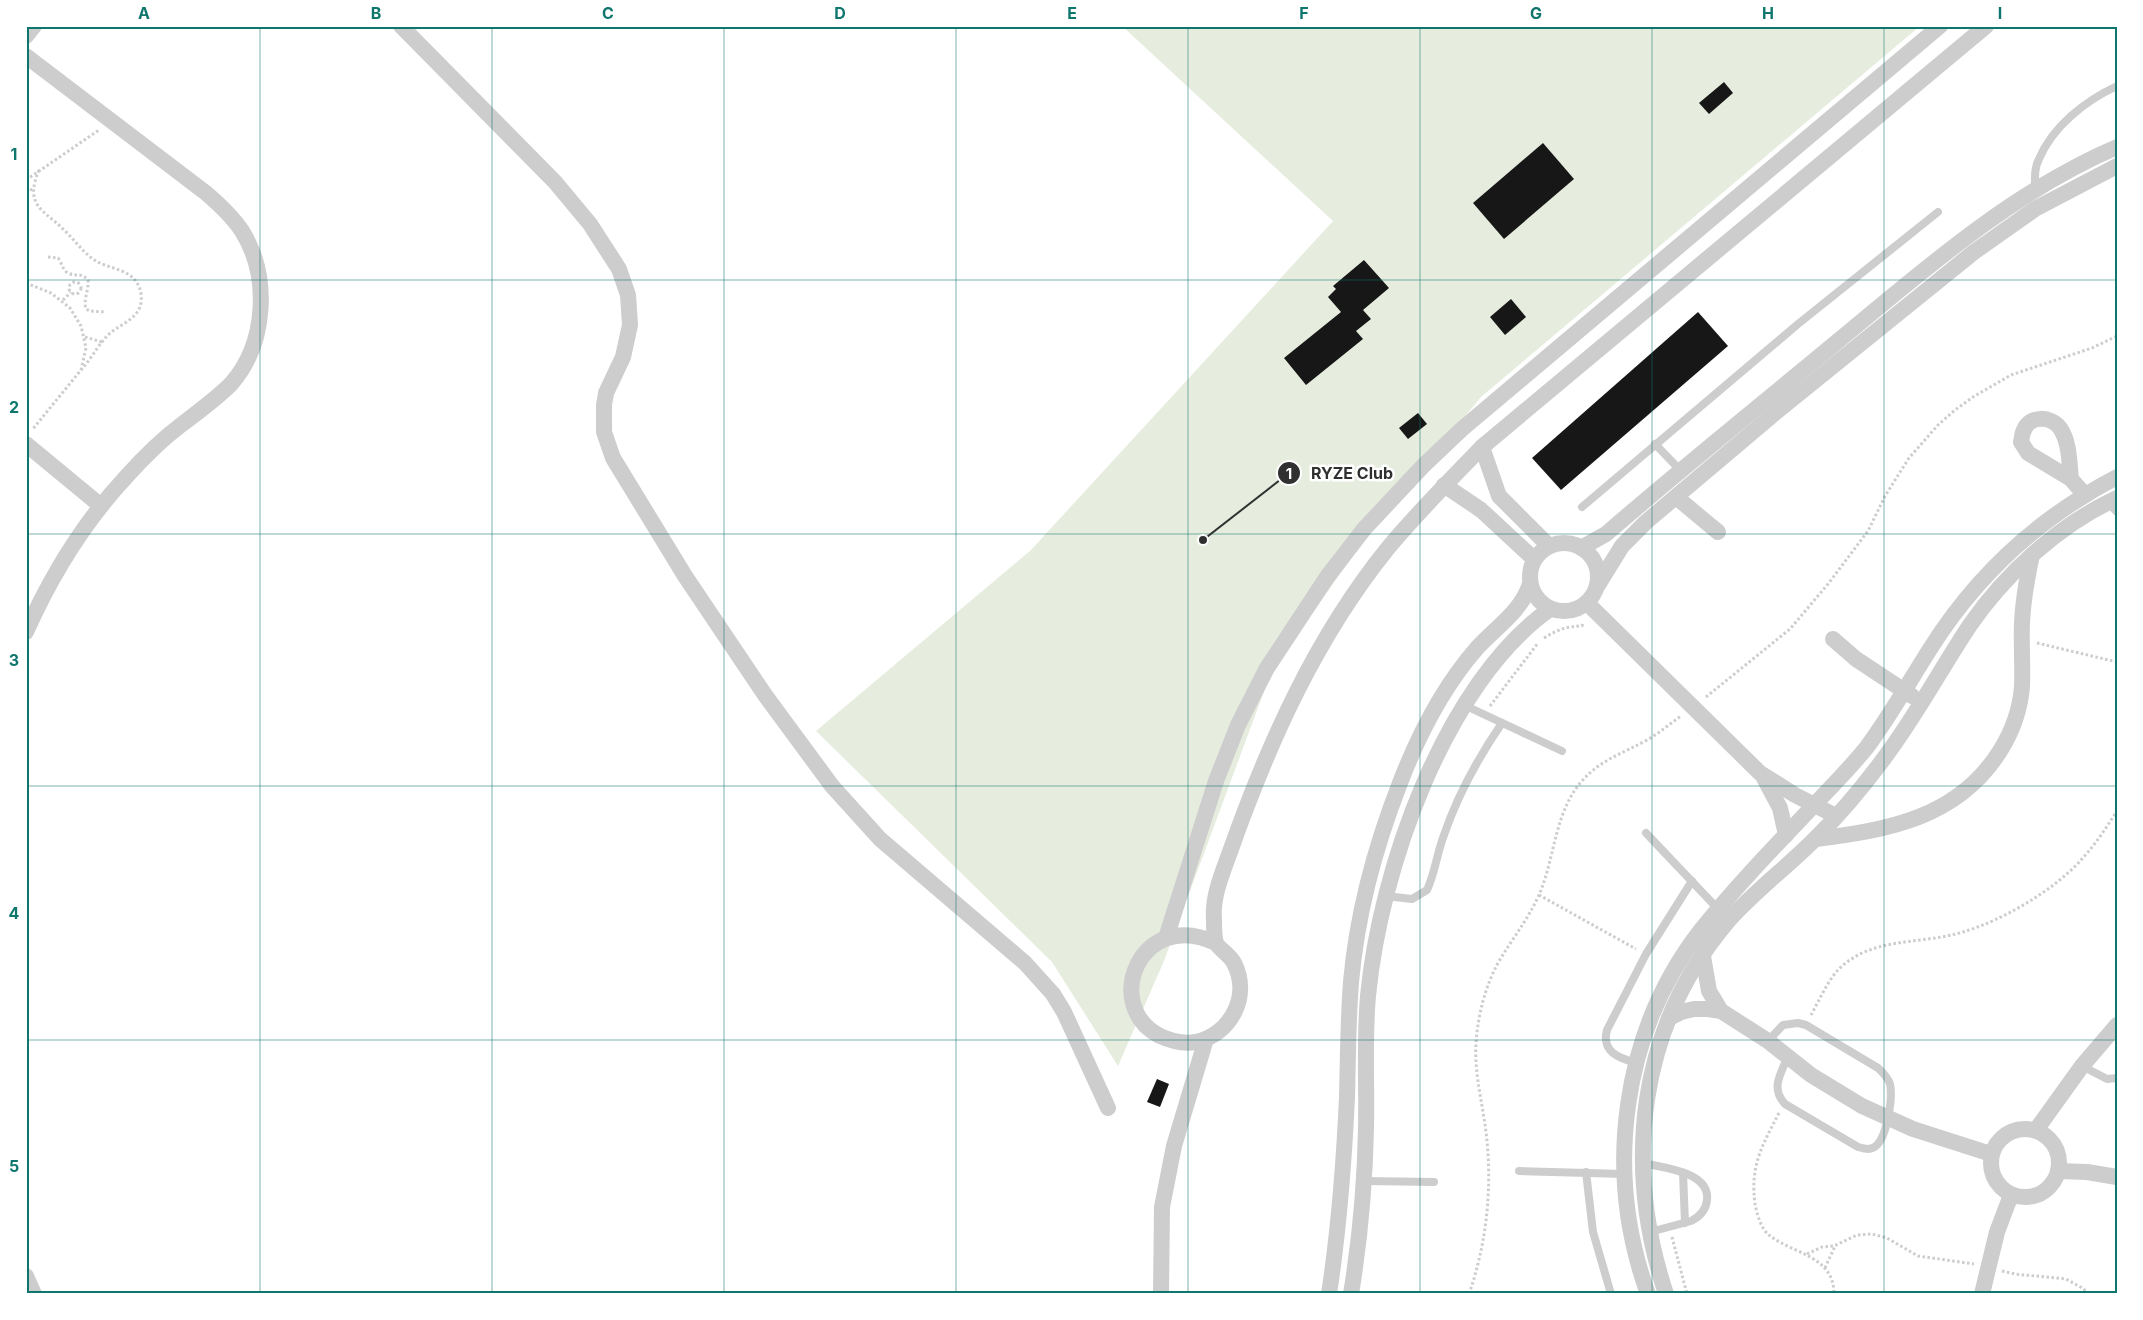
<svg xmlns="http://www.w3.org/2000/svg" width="2143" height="1320" viewBox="0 0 2143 1320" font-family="Inter,sans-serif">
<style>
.green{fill:#e6edde}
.building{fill:#171717}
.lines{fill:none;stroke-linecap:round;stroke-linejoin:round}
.path{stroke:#cdcdcd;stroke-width:3;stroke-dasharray:2.5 2.5;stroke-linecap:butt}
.lane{stroke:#cdcdcd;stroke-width:8}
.street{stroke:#cdcdcd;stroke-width:16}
.grid{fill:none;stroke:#0f766e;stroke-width:1;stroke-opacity:0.55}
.leader{fill:none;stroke:#303030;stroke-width:2}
.callout-dot{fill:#303030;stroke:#fff;stroke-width:2}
.mark-label{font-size:15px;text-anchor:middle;font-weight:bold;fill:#fff}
.callout-label{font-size:16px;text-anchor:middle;font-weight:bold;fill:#303030;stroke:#fff;stroke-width:5;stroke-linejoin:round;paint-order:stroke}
.neatline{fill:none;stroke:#0f766e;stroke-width:2}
.grid-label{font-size:16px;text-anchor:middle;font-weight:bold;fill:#0f766e}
</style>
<rect width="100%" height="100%" fill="#fff"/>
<path class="green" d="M1122,26H1920L1481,397L1372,529L1272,670L1164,961L1118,1066L1052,962L816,731L1031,550L1333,221Z"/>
<g class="building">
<path d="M1724,82L1733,93L1709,114L1699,103Z"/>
<path d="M1543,143L1574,179L1504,239L1473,203Z"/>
<path d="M1364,260L1389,288L1363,310L1371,319L1356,331L1363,339L1306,385L1284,358L1341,312L1328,297L1336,289L1333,286Z"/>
<path d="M1511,299L1526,317L1505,335L1490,317Z"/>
<path d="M1698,312L1728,346L1561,490L1532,458Z"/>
<path d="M1418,413L1427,424L1408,439L1399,428Z"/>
<path d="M1157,1079L1169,1084L1160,1107L1147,1102Z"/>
</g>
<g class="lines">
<g class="path">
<path d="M39,170C24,206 43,209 64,230C75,240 83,253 96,261C108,268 125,269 134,279C141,286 143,298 140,307C134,321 119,325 109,334C98,345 91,359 81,370"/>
<path d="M26,180L99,130"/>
<path d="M26,186L33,191"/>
<path d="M48,257L58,258C62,263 63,271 68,273C76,277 81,272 88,280C89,290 83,300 86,309L90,311L106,312"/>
<circle cx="75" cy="288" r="6"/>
<path d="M26,283L51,293L70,308L81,326L86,348L81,370L32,430"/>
<path d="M63,300L71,292"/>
<path d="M85,337L102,342"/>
<path d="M1544,638C1557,630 1567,626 1582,626L1583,623"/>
<path d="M2037,643L2117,662"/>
<path d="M1706,697L1790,629L1828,584L1868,531L1885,496L1909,458L1938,425L1955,410L1973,397L2011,375L2092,348L2117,336"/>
<path d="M1490,706L1538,643"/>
<path d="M1539,895L1636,949"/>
<path d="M1811,1015C1819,1001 1827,982 1838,970C1871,936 1921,945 1963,932C2003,920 2053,891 2081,860C2095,845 2106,828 2117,811"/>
<path d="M1779,1113C1762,1146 1750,1165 1755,1204C1757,1214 1761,1229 1769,1235C1792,1254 1834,1255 1834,1294"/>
<path d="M1672,1237L1687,1294"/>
<path d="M1807,1254L1822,1247L1834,1246L1857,1235L1872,1234L1887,1238L1918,1256L1974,1264"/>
<path d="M1825,1268L1835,1246"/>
<path d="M2002,1271L2015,1274L2066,1279L2084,1289L2086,1294"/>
<path d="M1469,1294C1486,1245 1492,1192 1487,1141C1484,1108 1474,1076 1476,1043C1478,1015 1485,987 1498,963C1512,939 1527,921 1539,895C1555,858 1554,814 1581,782C1601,759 1622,754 1647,740C1659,733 1670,724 1681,716"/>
</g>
<g class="lane">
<path d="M2035,190C2035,179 2034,168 2039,159C2053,126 2085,101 2117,86"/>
<path d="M1655,444L1681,471"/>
<path d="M2107,502L2117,512"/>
<path d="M1582,507L1798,324L1938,212"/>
<path d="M1464,705L1562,751"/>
<path d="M1646,833L1718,909"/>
<path d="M1386,896L1412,899L1427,890C1435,873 1437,853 1444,835C1458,794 1478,758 1502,723"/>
<path d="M1768,1041L1783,1025L1798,1023L1806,1025L1878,1068C1883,1073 1888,1077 1890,1084C1893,1098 1887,1135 1877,1145C1871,1151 1865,1149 1858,1147L1785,1104C1770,1088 1781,1074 1788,1056"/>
<path d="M1636,1063C1619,1058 1601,1052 1607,1030L1646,954L1692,881"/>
<path d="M2082,1066L2107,1079L2117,1078"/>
<path d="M1643,1163C1663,1168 1710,1171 1707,1200C1706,1210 1699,1217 1691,1221L1650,1232"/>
<path d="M1519,1171L1624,1174"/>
<path d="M1586,1172L1593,1232L1611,1294"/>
<path d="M1683,1173L1685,1223"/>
<path d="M1364,1181L1434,1182"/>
</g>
<g class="street">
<path d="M401,26L555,182L590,224L619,269L628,295L630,325L623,357L606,393L604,405V432L613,458L685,576L765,695L832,786L880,839L1025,963L1053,994L1064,1012L1108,1108"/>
<path d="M26,36L34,26"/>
<path d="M26,56L206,193C220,205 232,216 242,231C270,276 267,343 231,384C216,399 198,412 181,425C161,440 143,458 126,477C84,522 51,576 26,632"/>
<path d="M26,444L101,506"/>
<path d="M1482,447L1499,496L1549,546"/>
<path d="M2071,479C2069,462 2070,443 2060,428C2051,416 2030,415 2024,430C2022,433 2022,438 2021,442L2028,453L2071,479L2084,494"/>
<path d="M1444,485L1481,510L1534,559"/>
<path d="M1676,497L1718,532"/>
<circle cx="1564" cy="577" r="34"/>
<path d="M1581,548L1606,534C1682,468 1761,405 1838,341C1925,269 2012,192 2117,147"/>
<path d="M1598,585L1622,546L1646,522L1775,413L1974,252L2035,209L2117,166"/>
<path d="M1587,603L1760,773L1795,795L1836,816"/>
<path d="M1833,639L1856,659L1912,696"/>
<path d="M1764,778L1780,808L1786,835"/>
<path d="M1816,839C1888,830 1958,818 2000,751C2012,732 2020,710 2022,687C2023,666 2021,644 2022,623C2023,600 2027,578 2032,555"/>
<path d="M1166,938L1216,781L1238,725L1267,668L1327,577L1364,529L1423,466L1462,429L1940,26"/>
<path d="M1216,943C1140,907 1101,1006 1160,1036C1171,1041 1184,1044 1196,1042C1231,1034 1251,996 1234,963C1230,955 1219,949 1216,943C1214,937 1214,926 1214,920C1212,895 1223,872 1231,849C1269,742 1316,637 1388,548C1417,513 1450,480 1482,447L1986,26"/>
<path d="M1703,956L1709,991L1721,1011"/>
<path d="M1669,1018L1681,1012L1694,1009H1708L1721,1011L1768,1041L1811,1075L1862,1106L1913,1129L1991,1154"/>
<circle cx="2025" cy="1163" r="34"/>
<path d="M2036,1130L2082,1066L2117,1025"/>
<path d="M2058,1171L2087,1172L2117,1177"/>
<path d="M26,1276L34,1294"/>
<path d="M1161,1294L1162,1207L1174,1146L1206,1039"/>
<path d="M1329,1294C1339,1228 1344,1163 1347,1097C1348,1058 1348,1020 1351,982C1357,914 1375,847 1400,783C1418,736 1443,687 1477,648C1496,627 1521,612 1530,584"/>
<path d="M1351,1294C1360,1239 1365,1184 1366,1128C1367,1084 1364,1040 1368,996C1380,871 1444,684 1550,609"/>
<path d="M1648,1294C1604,1173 1621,1033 1701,930C1736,886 1777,844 1816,803C1833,785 1851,767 1867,747C1890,716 1909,682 1930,649C1976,576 2040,517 2117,477"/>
<path d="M1666,1294C1623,1164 1638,1026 1729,920C1755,891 1787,867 1815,839C1839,815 1862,788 1882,761C1915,718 1940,670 1970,625C2006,573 2059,525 2117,498"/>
<path d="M1982,1294L1997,1232L2011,1195"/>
</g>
</g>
<path class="grid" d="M260,26V1294M492,26V1294M724,26V1294M956,26V1294M1188,26V1294M1420,26V1294M1652,26V1294M1884,26V1294M26,280H2117M26,534H2117M26,786H2117M26,1040H2117"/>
<path class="leader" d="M1203 540L1289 473"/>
<g class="callout-dot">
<circle cx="1203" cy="540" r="5"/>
<circle cx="1289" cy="473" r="12"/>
</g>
<g class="mark-label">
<text x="1289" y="479">1</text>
</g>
<g class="callout-label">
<text x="1352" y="479">RYZE Club</text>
</g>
<rect width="2143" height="1320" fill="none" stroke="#ffffff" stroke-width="55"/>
<rect x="28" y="28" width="2088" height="1264" class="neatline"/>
<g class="grid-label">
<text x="144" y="19">A</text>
<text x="376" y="19">B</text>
<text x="608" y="19">C</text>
<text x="840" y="19">D</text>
<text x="1072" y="19">E</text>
<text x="1304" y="19">F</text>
<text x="1536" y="19">G</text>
<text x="1768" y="19">H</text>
<text x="2000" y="19">I</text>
<text x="14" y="160">1</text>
<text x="14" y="413">2</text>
<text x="14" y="666">3</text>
<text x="14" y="919">4</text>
<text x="14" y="1172">5</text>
</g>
</svg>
